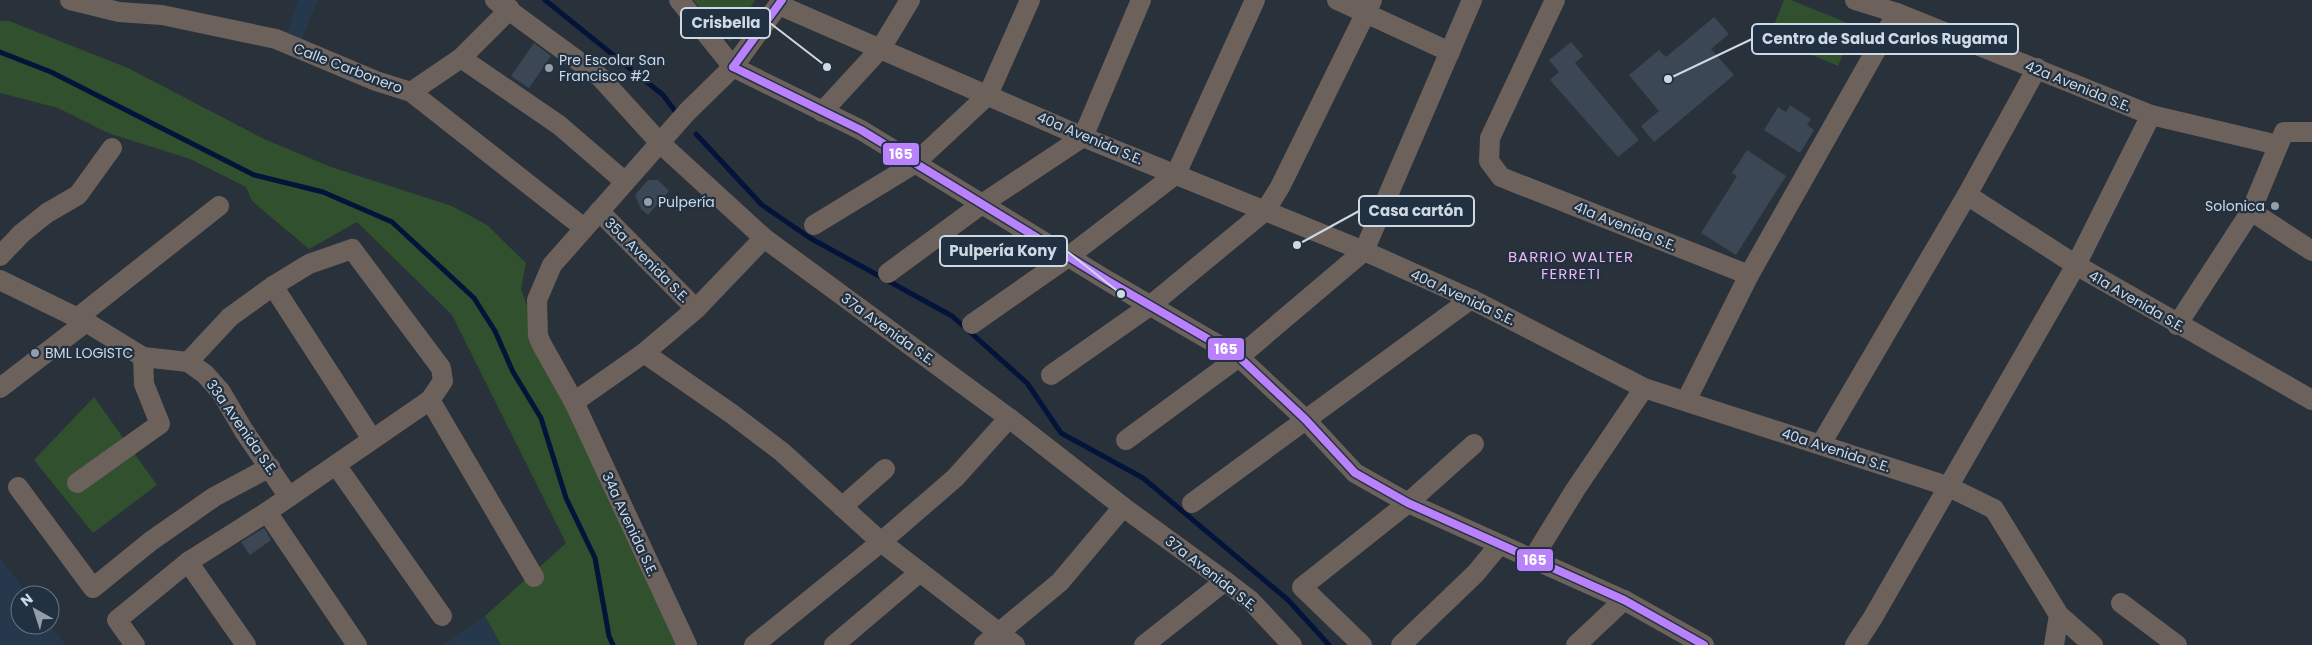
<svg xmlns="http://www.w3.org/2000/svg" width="2312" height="645" viewBox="0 0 2312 645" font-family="Poppins,sans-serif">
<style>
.built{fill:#25384c}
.green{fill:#31502d}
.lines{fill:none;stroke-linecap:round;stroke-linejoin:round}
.stream{stroke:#041339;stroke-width:5}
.building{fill:#3b4754}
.minor{stroke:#6d615c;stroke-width:20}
.bus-1-casing{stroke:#213142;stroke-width:11}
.bus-1{stroke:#b982fc;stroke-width:8}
.poi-dot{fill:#949ea8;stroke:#213142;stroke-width:2}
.labels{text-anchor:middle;stroke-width:4.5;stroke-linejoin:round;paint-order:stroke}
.poi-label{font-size:14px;fill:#ced9e4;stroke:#213142;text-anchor:start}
.street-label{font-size:14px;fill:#ced9e4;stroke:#213142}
.neighbourhood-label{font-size:15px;letter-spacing:1px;fill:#efb6ef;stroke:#213142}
.leader{fill:none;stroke:#ced9e4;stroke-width:2}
.callout-dot{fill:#ced9e4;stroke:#213142;stroke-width:2}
.callout{fill:#213142;stroke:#ced9e4;stroke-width:2}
.callout-label{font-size:15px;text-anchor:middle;font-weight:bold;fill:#ced9e4}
.line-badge{stroke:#213142;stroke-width:2}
.badge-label{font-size:14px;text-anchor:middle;font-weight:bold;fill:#fff}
</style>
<rect width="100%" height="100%" fill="#29313a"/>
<g class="built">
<path d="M298,0H318L299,46L285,38Z"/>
<path d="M0,557L28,595H20V625L50,624L66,645H0Z"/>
<path d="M485,616L501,645H442Z"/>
</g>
<g class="green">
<path d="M693,0H755L730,42Z"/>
<path d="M1784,0H1791L1855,26L1838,66L1769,37Z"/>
<path d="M0,21H9L128,68L264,139L331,167L452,206L487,225L526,263L521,289L538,336L687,645H501L485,616L566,543L452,315L357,222L309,249L252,201L246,187L190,159L108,133L58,108L0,93Z"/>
<path d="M94,397L157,485L93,533L34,460Z"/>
</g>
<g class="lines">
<g class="stream">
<path d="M545,0L663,95L675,111"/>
<path d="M0,52L51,72L254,175L323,192L392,222L474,298L495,331L513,372L541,418L566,498L595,558L609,636L613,645"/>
<path d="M696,134L762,205L810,238L952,316L1027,383L1061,433L1143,478L1288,600L1329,645"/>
</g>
</g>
<g class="building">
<path d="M1714,17L1729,34L1711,49L1734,75L1654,142L1641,126L1659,111L1629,75L1659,50L1666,57Z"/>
<path d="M1571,42L1583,56L1575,63L1639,140L1618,157L1550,80L1559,72L1549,60Z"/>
<path d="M534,43L551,56L529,88L511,76Z"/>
<path d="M1790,105L1811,119L1807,125L1814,130L1800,153L1764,130L1778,107L1786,112Z"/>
<path d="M1747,150L1786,176L1736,255L1701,233L1737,176L1732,173Z"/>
<path d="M648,180H658L669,191L648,215L641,209L635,195Z"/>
<path d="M264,528L271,540L250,555L241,542Z"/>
</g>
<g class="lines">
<g class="minor">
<path d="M70,0L119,12L162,15L276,39L376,81L411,92L584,228"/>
<path d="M495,0L600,77L660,143L764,238L1009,418L1123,507L1225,581L1251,601L1292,645"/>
<path d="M679,0L733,67L861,130L1108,281L1239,357L1305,419L1355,473L1408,503L1624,600L1704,645"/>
<path d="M1337,0L1450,52"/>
<path d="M1555,0L1490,138L1489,161L1501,177L1749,275"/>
<path d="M1855,0L1897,13L2151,115L2278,145"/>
<path d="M779,5L1083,137L1364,251L1471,299L1644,388L1947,486L1994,509L2059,615L2093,645"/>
<path d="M461,58L559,125L624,181"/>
<path d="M411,92L461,58L510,9"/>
<path d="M822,112L881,48L910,0"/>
<path d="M1967,195L2076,265L2312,400"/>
<path d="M599,211L696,309"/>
<path d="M2251,211L2312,251"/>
<path d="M814,225L914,164L988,95L1030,0"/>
<path d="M0,256L22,233L47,213L78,195L112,148"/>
<path d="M888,273L982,204L1083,137L1141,0"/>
<path d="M0,280L86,322L143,357L188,362L205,374L221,392L244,431L289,497"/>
<path d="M273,286L372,439"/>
<path d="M77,318L219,206"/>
<path d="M972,324L1068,257L1176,174L1255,0"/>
<path d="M2177,325L2251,211L2284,132H2312"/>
<path d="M644,353L732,414L782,452L881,542L1015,645"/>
<path d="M1051,375L1151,305L1265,211L1280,187L1372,0"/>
<path d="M0,388L86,322"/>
<path d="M430,400L534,577"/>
<path d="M1686,401L1749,275L1897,13"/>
<path d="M574,402L644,353L696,309L764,238"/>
<path d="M1126,440L1239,357L1364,251L1472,0"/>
<path d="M1821,444L1967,195L2037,68"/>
<path d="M336,465L442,616"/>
<path d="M77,483L160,424L144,384L143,357"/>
<path d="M18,487L93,588L151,541L214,497L270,467"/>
<path d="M1192,503L1471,299"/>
<path d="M842,507L885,469"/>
<path d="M267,512L357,645"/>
<path d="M1532,560L1575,490L1644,388"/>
<path d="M188,562L246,645"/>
<path d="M2121,603L2177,645"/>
<path d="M135,645L117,620L188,562L267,512L430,400L443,381L441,368L352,249L309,264L273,286L230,317L188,362"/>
<path d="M687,645L574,402L542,345L538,336L537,300L552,265L687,112L733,67L782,0"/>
<path d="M754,645L881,542L955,478L1009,418"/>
<path d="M834,645L920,572"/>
<path d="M984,645L1060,582L1123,507"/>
<path d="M1144,645L1225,581"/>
<path d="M1362,645L1302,587L1408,503L1474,444"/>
<path d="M1401,645L1476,573L1499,545"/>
<path d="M1576,645L1624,600"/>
<path d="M1855,645L1872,619L2076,265L2151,115"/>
<path d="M2054,645L2059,615"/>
</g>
<g class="bus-1-casing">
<g id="bus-1">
<path d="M733,67L861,130L1108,281L1239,357L1305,419L1355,473L1408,503L1624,600L1704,645"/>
<path d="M733,67L782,0"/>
</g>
</g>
<use href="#bus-1" class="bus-1"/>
</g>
<g class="poi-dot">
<circle cx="549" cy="68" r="5"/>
<circle cx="648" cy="202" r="5"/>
<circle cx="2275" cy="206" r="5"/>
<circle cx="35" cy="353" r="5"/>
</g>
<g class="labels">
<g class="poi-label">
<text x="559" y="65">Pre Escolar San<tspan x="559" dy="16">Francisco #2</tspan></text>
<text x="658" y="207">Pulpería</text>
<text x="2265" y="211" text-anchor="end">Solonica</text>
<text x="45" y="358">BML LOGISTC</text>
</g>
<g class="street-label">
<text transform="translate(348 68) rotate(21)" y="5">Calle Carbonero</text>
<text transform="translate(2078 86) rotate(22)" y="5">42a Avenida S.E.</text>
<text transform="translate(1090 138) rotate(23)" y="5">40a Avenida S.E.</text>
<text transform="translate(1625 226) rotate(22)" y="5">41a Avenida S.E.</text>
<text transform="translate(647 260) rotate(45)" y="5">35a Avenida S.E.</text>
<text transform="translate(1463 297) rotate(25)" y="5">40a Avenida S.E.</text>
<text transform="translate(2137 301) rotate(30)" y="5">41a Avenida S.E.</text>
<text transform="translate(888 329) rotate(36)" y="5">37a Avenida S.E.</text>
<text transform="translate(242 427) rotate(55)" y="5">33a Avenida S.E.</text>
<text transform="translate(1836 450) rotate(18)" y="5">40a Avenida S.E.</text>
<text transform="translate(630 524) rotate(65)" y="5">34a Avenida S.E.</text>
<text transform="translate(1211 573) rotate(38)" y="5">37a Avenida S.E.</text>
</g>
<g class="neighbourhood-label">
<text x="1571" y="262">BARRIO WALTER<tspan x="1571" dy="17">FERRETI</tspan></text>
</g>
</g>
<path class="leader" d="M827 67L770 23M1668 79L1752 39M1297 245L1359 211M1121 294L1067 251"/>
<g class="callout-dot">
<circle cx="827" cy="67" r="5"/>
<circle cx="1668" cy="79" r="5"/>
<circle cx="1297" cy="245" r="5"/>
<circle cx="1121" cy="294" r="5"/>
</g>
<g class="callout">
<rect x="681" y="8" width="89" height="30" rx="5"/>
<rect x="1752" y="24" width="266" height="30" rx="5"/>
<rect x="1359" y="196" width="115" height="30" rx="5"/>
<rect x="940" y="236" width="127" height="30" rx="5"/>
</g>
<g class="callout-label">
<text x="726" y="28">Crisbella</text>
<text x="1885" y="44">Centro de Salud Carlos Rugama</text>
<text x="1416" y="216">Casa cartón</text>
<text x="1003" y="256">Pulpería Kony</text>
</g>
<g class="line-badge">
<rect x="882" y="142" width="38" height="24" rx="5" fill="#b982fc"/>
<rect x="1207" y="337" width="38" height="24" rx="5" fill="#b982fc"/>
<rect x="1516" y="548" width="38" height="24" rx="5" fill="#b982fc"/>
</g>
<g class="badge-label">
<text x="901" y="159">165</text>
<text x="1226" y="354">165</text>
<text x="1535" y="565">165</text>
</g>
<g transform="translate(35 610) rotate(321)"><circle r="24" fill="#213142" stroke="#667483"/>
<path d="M0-4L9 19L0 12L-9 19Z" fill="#949ea8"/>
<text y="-8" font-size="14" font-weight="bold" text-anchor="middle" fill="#ced9e4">N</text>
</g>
</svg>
